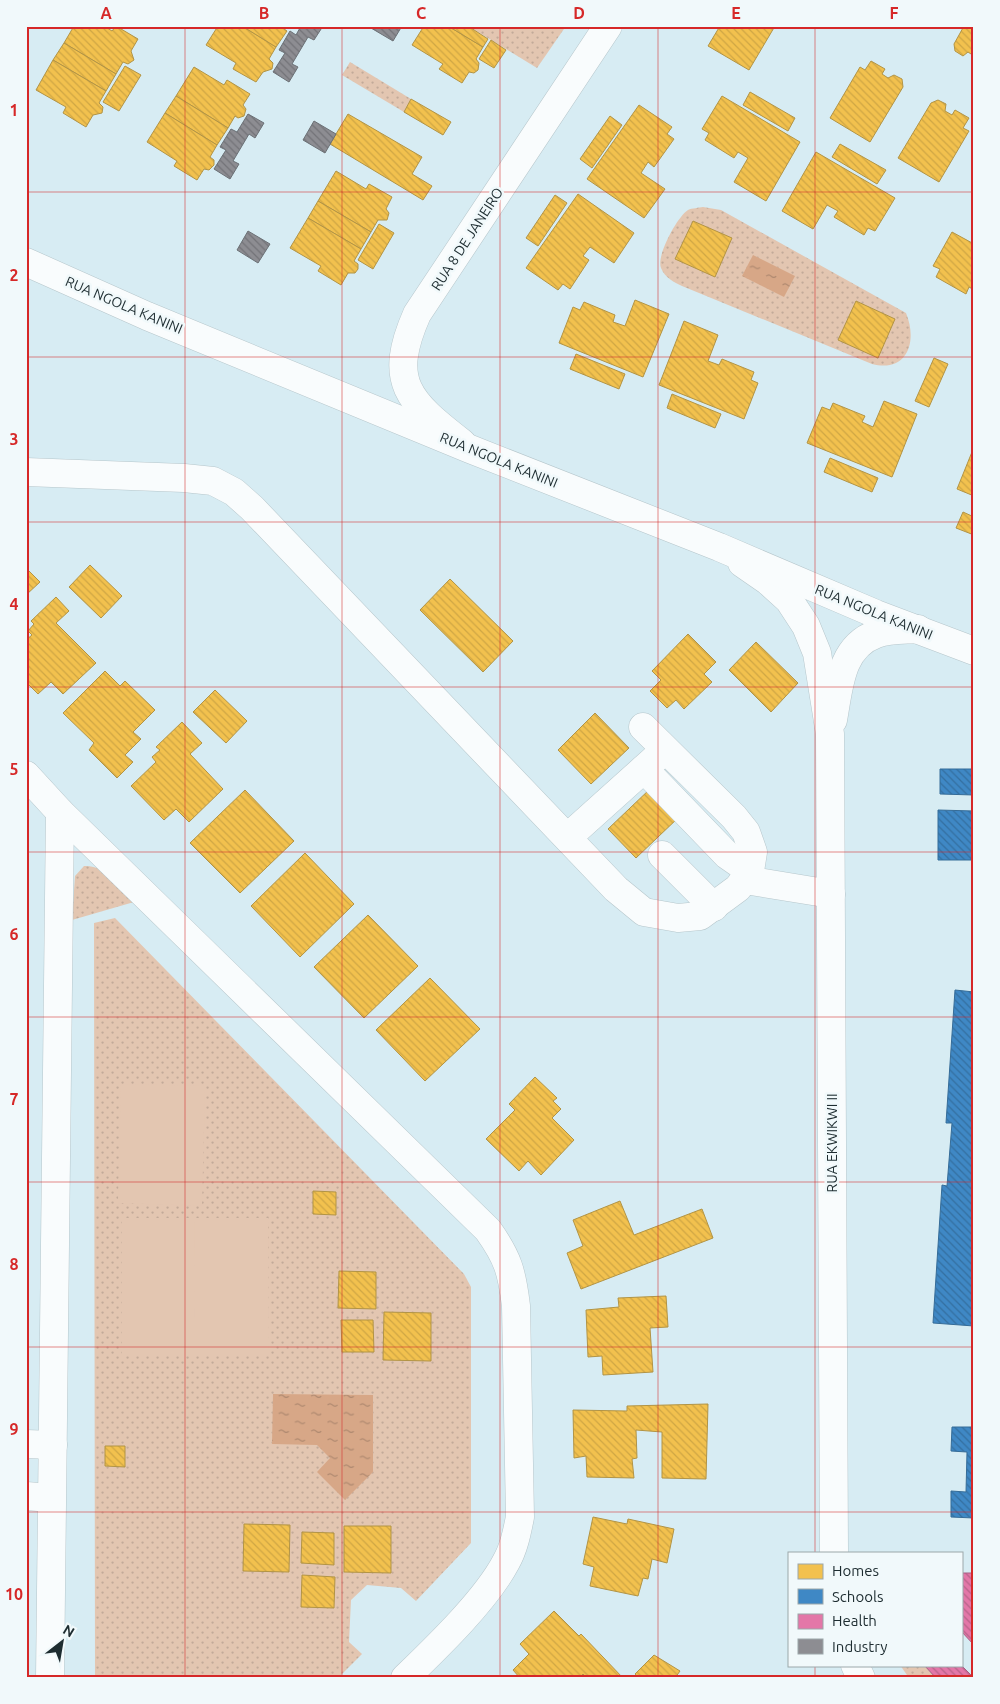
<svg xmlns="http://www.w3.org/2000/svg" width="1000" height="1704" viewBox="0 0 1000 1704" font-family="Ubuntu,sans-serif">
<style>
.grass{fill:url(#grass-dots)}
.pitch{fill:#e3c6b1}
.water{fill:url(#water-ripples)}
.homes{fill:url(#homes-back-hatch);stroke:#b29445}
.schools{fill:url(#schools-back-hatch);stroke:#356c98}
.health{fill:url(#health-back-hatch);stroke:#a86084}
.industry{fill:url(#industry-back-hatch);stroke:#6b7075}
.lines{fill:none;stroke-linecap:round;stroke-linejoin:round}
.minor-casing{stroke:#b6c6cb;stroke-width:29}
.tertiary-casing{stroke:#b6c6cb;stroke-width:29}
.secondary-casing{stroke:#b6c6cb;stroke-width:29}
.minor{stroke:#f9fcfd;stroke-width:28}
.tertiary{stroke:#f9fcfd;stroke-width:28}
.secondary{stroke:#f9fcfd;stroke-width:28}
.grid{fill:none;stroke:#d62828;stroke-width:1;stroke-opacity:0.55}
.labels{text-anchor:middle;stroke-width:5;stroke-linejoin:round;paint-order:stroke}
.street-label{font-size:14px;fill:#1d2c30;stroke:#f1f9fb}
.neatline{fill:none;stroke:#d62828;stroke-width:2}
.grid-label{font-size:16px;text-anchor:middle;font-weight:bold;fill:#d62828}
</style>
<defs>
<pattern id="grass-dots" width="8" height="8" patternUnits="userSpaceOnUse" patternTransform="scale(1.25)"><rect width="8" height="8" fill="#e3c6b1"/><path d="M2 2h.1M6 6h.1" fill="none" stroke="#c2aa99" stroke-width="1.8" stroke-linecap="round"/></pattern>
<pattern id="water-ripples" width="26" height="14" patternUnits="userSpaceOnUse" patternTransform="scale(1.25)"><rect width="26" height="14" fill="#d7a787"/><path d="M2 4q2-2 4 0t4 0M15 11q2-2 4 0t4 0" fill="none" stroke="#ae886f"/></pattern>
<pattern id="homes-back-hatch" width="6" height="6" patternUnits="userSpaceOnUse" patternTransform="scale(1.25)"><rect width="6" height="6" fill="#f2c14e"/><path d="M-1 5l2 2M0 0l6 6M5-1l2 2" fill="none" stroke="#cfa644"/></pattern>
<pattern id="schools-back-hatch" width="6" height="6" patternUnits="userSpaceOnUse" patternTransform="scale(1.25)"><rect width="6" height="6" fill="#3f88c5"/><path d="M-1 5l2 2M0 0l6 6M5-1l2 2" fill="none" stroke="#346fa0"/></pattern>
<pattern id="health-back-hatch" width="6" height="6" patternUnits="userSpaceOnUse" patternTransform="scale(1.25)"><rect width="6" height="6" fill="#e377a8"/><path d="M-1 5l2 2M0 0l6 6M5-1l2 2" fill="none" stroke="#b76289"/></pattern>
<pattern id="industry-back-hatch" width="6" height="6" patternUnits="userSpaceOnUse" patternTransform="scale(1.25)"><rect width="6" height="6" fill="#8d8d92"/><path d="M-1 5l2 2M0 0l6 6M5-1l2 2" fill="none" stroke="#737378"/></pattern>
</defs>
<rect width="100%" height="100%" fill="#d7ecf3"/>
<g class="grass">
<path d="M468,26H566L537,68Z"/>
<path d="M350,62L411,99L404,112L342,75Z"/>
<path d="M703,207L721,210L906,313C918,342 907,373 872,364L682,286C674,282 665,278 661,268C656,256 677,217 688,210C692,208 699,208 703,207Z"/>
<path d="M84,866C107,865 120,887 134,902L72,920L75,876Z"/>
<path d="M115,918L464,1274L471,1287V1543L416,1601L401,1588L367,1585L351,1600L349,1642L362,1654L338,1678H95L94,923Z"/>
<path d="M900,1665H924L936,1678H909Z"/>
</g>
<g class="pitch">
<path d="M121,1084L205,1086L202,1206L118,1203Z"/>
<path d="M122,1218H194L195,1356H122Z"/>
<path d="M196,1218H268L269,1356H196Z"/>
</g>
<g class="water">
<path d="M753,255L795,276L784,297L742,276Z"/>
<path d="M273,1394L373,1395V1472L345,1500L317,1472L330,1458L317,1445L272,1444Z"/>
</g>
<g class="homes">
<path d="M74,26H104L112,31L116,26L138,39L131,51L134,60L128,64L123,62L116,74L64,43Z"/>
<path d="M218,26H242L276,47L269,59L273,63L272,69L263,72L256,82L233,69L236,63L206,45Z"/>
<path d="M242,26H280L287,31L276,47Z"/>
<path d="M424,26H448L483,47L476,59L479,63L478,70L474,73L469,72L462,83L439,69L443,64L412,45Z"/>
<path d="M448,26H468L488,39L483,47Z"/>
<path d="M720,26H775L749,70L708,46Z"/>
<path d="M964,26H974V56L968,52L963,56L955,51L954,44Z"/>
<path d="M491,40L506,50L494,68L479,59Z"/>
<path d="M64,43L116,74L106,91L53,60Z"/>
<path d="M53,60L106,91L99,103L103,107L102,113L93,115L86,127L63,113L66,107L36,90Z"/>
<path d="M871,61L885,69L882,74L888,78L894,75L902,79L903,87L870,142L830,118L860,67L865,70Z"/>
<path d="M125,66L141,75L119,111L103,102Z"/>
<path d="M194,67L224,85L227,80L250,94L243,105L246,109L244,116L238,118L235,116L228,128L176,96Z"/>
<path d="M750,92L795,118L788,131L743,105Z"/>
<path d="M176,96L228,128L217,145L165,113Z"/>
<path d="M722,96L800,142L766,201L734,182L748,158L738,152L734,158L705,140L709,133L702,129Z"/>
<path d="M411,99L451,122L443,135L404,112Z"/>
<path d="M938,100L946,104L945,111L952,115L955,110L969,118L963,128L969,131L939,182L898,158L931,103Z"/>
<path d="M639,105L672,127L667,134L674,139L654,167L648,162L641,173L665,189L644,218L587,179Z"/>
<path d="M165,113L217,145L210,157L214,160V165L209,170L204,169L197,180L174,166L177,161L147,142Z"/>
<path d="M348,114L422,157L412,174L432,186L423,200L330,144Z"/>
<path d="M610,116L622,125L592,168L580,159Z"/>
<path d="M840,144L886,170L877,184L832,157Z"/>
<path d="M816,152L895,198L875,231L868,228L864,235L834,217L838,211L827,205L813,229L782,211Z"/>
<path d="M336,171L366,189L369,184L392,197L386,209L389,213L387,220H378L371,232L318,201Z"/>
<path d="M578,194L634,233L614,263L590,247L583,256L589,260L570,289L563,284L558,290L526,268Z"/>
<path d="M555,195L567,203L538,246L526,238Z"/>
<path d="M318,201L371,232L361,249L308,218Z"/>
<path d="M308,218L361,249L354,261L358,264V269L355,273H348L341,285L318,271L321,266L290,248Z"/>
<path d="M693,221L732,238L715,277L675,259Z"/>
<path d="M379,224L394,233L373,269L358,260Z"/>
<path d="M952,232L974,244V290L969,287L966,294L936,277L940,269L933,266Z"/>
<path d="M635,300L669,314L643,377L559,343L573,307L580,310L584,302L615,315L613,322L625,326Z"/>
<path d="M856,301L895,319L878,358L838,340Z"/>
<path d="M684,321L718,335L708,361L719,365L722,359L754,372L751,380L758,383L744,419L659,385Z"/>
<path d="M576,354L625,374L619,389L570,369Z"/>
<path d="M934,358L948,364L929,407L915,401Z"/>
<path d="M672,394L721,414L715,428L667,408Z"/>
<path d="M884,401L917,414L892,477L807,443L822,407L830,410L833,403L865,416L862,422L873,427Z"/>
<path d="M974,447V496L957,489Z"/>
<path d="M830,458L878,478L872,492L824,472Z"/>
<path d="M963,512L974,517V535L956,528Z"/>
<path d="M90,565L122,596L101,618L69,587Z"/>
<path d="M26,568L40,582L26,595Z"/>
<path d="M450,579L513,641L483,672L420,610Z"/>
<path d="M56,597L69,611L56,623L96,663L63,694L51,682L38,694L26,682V640L32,635L28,631L34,624L31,621Z"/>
<path d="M688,634L716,662L704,674L712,682L684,709L676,700L667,708L650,691L661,680L652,671Z"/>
<path d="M756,642L798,683L771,712L729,670Z"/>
<path d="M105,671L120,686L125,681L155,710L133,732L141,739L125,755L133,762L117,778L89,750L94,743L63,713Z"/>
<path d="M215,690L247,721L226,743L193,712Z"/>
<path d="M595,713L629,748L591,784L558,750Z"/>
<path d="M182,722L202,743L190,754L223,789L189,822L176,809L164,820L131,786L156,762L152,757L160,750L156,747Z"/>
<path d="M651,788L679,817L636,858L608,829Z"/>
<path d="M245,790L294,841L240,893L190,843Z"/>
<path d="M305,853L354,904L300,957L251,906Z"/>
<path d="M368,915L418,966L364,1018L314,967Z"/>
<path d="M430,978L480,1029L425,1081L376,1030Z"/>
<path d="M535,1077L557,1098L553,1101L561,1109L552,1118L574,1140L541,1175L528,1161L519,1171L486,1139L515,1110L509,1104Z"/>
<path d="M313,1191L336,1192V1215L313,1214Z"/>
<path d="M620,1201L634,1235L702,1209L713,1238L581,1289L567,1253L583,1246L573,1220Z"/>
<path d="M339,1271L376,1272V1309L338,1308Z"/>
<path d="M666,1296L668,1327L650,1328L653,1372L603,1375L602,1356L588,1357L586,1310L619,1307L618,1298Z"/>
<path d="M384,1312L431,1313V1361L383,1360Z"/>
<path d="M341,1320H373L374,1352H342Z"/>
<path d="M708,1404L706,1479L662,1478V1432L636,1430L637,1458L632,1459L634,1478L587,1477L586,1456L574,1458L573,1410L627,1411V1406Z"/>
<path d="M105,1446H125V1467L105,1466Z"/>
<path d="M593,1517L627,1524L628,1519L674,1529L667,1563L652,1559L648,1579L643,1578L638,1596L590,1586L594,1567L583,1564Z"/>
<path d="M244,1524L290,1525L289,1572L243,1571Z"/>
<path d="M344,1526H391V1573L344,1572Z"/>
<path d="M302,1532L334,1533V1565L301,1563Z"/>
<path d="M302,1575L335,1577L334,1608L301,1607Z"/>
<path d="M554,1611L579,1636L581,1634L623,1678H587L583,1674L579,1678H520L513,1670L529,1654L520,1644Z"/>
<path d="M654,1655L680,1671L675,1678H639L635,1674Z"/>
</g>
<g class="schools">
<path d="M940,769H974V795L940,794Z"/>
<path d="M938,810L974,811V860H938Z"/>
<path d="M955,990L974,992V1326L933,1323L942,1185L947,1186L952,1123H946Z"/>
<path d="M952,1427H974V1518L951,1517V1491L966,1492L967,1452L951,1451Z"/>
</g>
<g class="health">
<path d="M961,1573H974V1645L961,1631Z"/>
<path d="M924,1665H961L974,1678H936Z"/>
</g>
<g class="industry">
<path d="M301,26H323L314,40L308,37L292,64L298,67L289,82L273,72L285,53L279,50L290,31L296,35Z"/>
<path d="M372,26H402L393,41L371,28Z"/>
<path d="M248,114L264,123L255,138L249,134L233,161L239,164L230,179L214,169L226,150L220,147L231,129L237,132Z"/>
<path d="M314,121L336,134L325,153L303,140Z"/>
<path d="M248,231L270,244L258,263L237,250Z"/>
</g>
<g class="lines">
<g class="minor-casing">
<g id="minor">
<path d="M26,472L184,478L213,481L234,492L252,508L616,889L644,912L678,918L700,916L738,888L750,871L753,852L746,832L734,817L643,727"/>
<path d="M644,769L727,855L750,871"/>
<path d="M26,775L60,812L488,1230C508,1258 512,1272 516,1306L520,1517C517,1532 514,1548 506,1562C486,1600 437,1647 405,1678"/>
<path d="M568,837L657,757"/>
<path d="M662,855L714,907"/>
<path d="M745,880L831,894"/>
<path d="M26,1444L53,1445"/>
<path d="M26,1496L51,1498"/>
<path d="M50,1678L60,812"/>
</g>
</g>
<g class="tertiary-casing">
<g id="tertiary">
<path d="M462,443C408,401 387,382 417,314L608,26"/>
<path d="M742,563L768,581L789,600L806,626L817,653L830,734L834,1553"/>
<path d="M833,720C839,688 840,647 876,634C888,629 905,630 918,629"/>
<path d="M855,1665L861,1678"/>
</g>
</g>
<g class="secondary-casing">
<path id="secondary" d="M26,262L147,316L470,449L719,547L876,614L974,651"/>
</g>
<use href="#minor" class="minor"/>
<use href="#tertiary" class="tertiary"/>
<use href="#secondary" class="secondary"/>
</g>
<path class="grid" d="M185,26V1678M342,26V1678M500,26V1678M658,26V1678M815,26V1553M26,192H974M26,357H974M26,522H974M26,687H974M26,852H974M26,1017H974M26,1182H974M26,1347H974M26,1512H974M815,1665V1678"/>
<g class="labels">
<g class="street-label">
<text transform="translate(467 239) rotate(-57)" y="5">RUA 8 DE JANEIRO</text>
<text transform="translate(124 305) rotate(23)" y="5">RUA NGOLA KANINI</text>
<text transform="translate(499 460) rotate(22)" y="5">RUA NGOLA KANINI</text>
<text transform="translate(874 612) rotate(22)" y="5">RUA NGOLA KANINI</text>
<text transform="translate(832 1143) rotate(-90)" y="5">RUA EKWIKWI II</text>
</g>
</g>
<rect width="1000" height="1704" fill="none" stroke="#f1f9fb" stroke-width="55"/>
<rect x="788" y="1552" width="175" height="115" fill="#f1f9fb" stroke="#9ca7aa"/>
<rect x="798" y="1564" width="25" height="15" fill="#f2c14e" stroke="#9ca7aa"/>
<text x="832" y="1576" font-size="15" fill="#1d2c30">Homes</text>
<rect x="798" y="1589" width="25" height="15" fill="#3f88c5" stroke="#9ca7aa"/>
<text x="832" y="1602" font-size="15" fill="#1d2c30">Schools</text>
<rect x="798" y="1614" width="25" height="15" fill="#e377a8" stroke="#9ca7aa"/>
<text x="832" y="1626" font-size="15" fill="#1d2c30">Health</text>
<rect x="798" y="1639" width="25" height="15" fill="#8d8d92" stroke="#9ca7aa"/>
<text x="832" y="1652" font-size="15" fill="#1d2c30">Industry</text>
<g transform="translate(62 1642) rotate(31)" stroke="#f1f9fb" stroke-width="4" paint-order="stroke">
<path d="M0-4L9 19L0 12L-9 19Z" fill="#1d2c30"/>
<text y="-8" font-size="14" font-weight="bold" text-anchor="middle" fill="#1d2c30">N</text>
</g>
<rect x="28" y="28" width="944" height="1648" class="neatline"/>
<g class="grid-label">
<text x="106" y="19">A</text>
<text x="264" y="19">B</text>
<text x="421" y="19">C</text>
<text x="579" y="19">D</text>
<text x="736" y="19">E</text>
<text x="894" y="19">F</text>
<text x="14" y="116">1</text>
<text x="14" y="281">2</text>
<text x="14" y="445">3</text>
<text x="14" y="610">4</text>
<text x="14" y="775">5</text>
<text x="14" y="940">6</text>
<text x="14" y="1105">7</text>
<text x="14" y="1270">8</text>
<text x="14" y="1435">9</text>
<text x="14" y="1600">10</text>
</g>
</svg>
